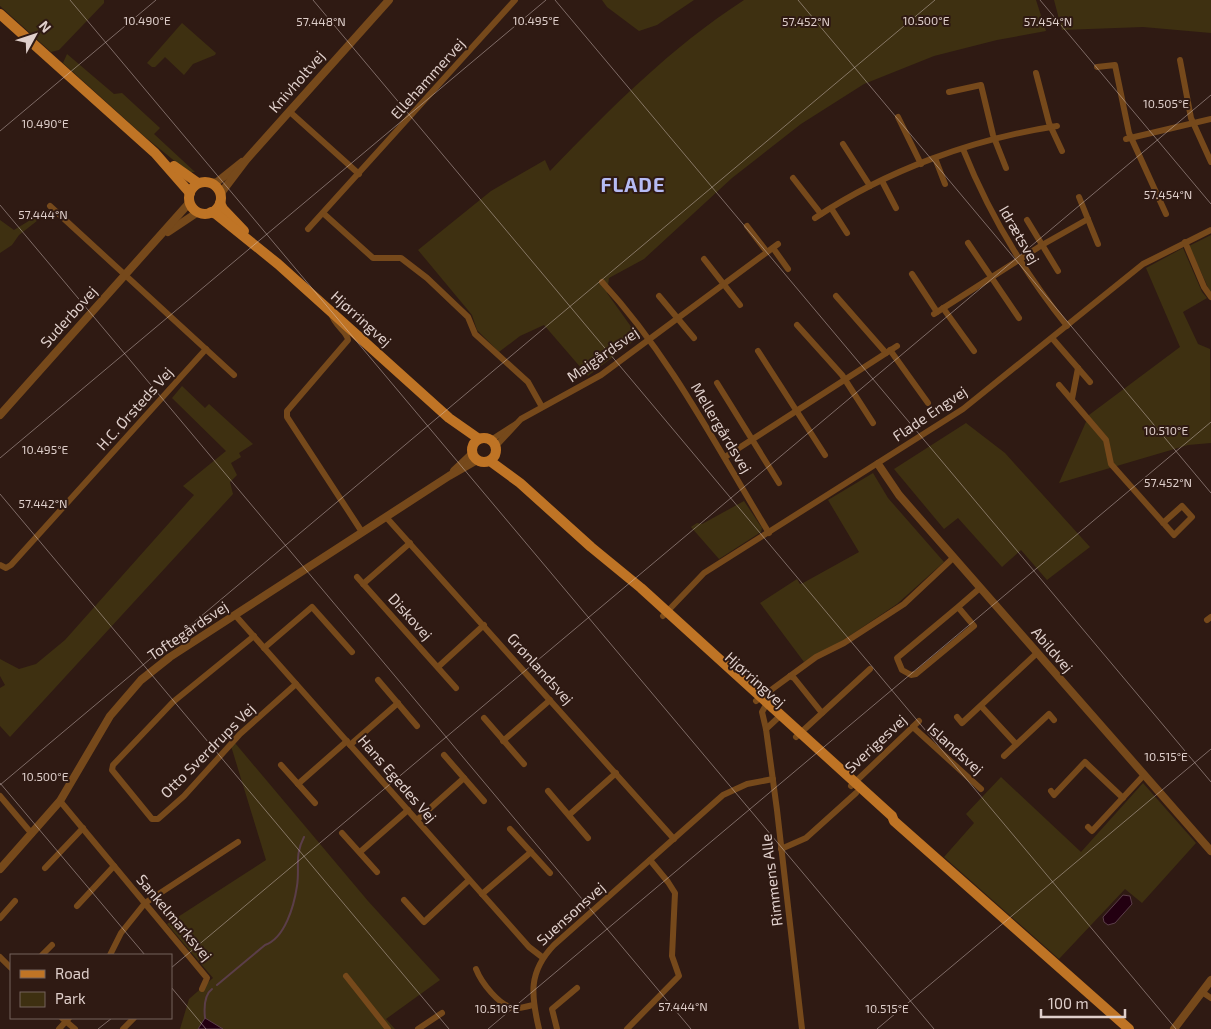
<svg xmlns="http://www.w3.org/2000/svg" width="1211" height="1029" viewBox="0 0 1211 1029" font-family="'Exo 2',sans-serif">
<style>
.green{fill:#3e3011}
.water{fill:#230011;stroke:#5b3e49}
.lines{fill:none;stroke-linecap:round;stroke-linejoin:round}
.stream{stroke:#5b3e49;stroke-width:2}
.minor{stroke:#76491b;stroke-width:6}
.tertiary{stroke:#76491b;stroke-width:8}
.primary{stroke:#bf7425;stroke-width:10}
.ticks{fill:none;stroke:#dfcfcb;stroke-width:1;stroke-opacity:0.45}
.labels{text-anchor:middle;stroke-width:4;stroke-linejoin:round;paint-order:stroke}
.street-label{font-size:15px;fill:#dfcfcb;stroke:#2f1a13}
.district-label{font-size:20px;font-weight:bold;letter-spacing:1px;fill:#b6bbf4;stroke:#2f1a13}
.ticks-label{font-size:12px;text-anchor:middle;fill:#dfcfcb;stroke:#2f1a13;stroke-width:4;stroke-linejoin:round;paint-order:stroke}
</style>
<rect width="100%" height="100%" fill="#2f1a13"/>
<g class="green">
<path d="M0,0H104V3L59,50L51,52L0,6Z"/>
<path d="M602,0H694L657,25L639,31L607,7Z"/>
<path d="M744,0H1036L1046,31L997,40L934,56L864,84L801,124L732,178L644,259L609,278L607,293L637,335L635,340L588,376L544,325L520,336L499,352L477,330L472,315L418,250L491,191L545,160L550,171C611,108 670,48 744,0Z"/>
<path d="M1054,0H1211V33L1143,27L1062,30Z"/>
<path d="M182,23L216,53L215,55L193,64L184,75L165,57L155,67H152L147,63Z"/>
<path d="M67,54L114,94L122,93L160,128L154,134L195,172H188L144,136L63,63Z"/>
<path d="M45,211L47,213L19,235L12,245L0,253V220L14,230Z"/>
<path d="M1211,235V294L1189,246Z"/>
<path d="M1183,248L1202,292L1207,298L1183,312L1198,344L1210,349L1211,443L1188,445L1059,483L1089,415L1180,347L1146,268Z"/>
<path d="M182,386L205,408L209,404L253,444L239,453L241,457L231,463L237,475L230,482L233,494L10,737L0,726V688L5,685L0,676V659L19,669L36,664L65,640L194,495L183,486L226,451L172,398Z"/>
<path d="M966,423L1005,453L1090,547L1047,580L1021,550L1002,567L958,518L944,529L894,469Z"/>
<path d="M873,473L888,498L944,562L897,604L842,641L804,662L760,603L797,579L800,584L803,583L859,552L828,500Z"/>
<path d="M744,501L762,528L761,532L719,559L691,527L697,523L702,524Z"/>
<path d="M235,743L368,901L440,980L386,1019L395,1029H180L189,999L213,978L167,924L266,860L231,746Z"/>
<path d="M1001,777L1081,852L1143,783L1196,843L1142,903L1125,889L1059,959L944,857L974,823L966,814Z"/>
</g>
<g class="water">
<path d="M1123,895L1130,896L1132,904L1115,923L1108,925L1104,922L1103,917Z"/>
<path d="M205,1018L223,1029H198Z"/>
</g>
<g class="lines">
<g class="stream">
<path d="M217,985L265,945C285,938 294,906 297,886C300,867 294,856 304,837"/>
<path d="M205,1018C204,1008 204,995 212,989"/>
</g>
<g class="minor">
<path d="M1180,60L1191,118L1211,162"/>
<path d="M1097,67L1115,65L1129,133L1166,214"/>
<path d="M1036,73L1049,123L1062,151"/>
<path d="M949,92L981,85L993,135L1006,168"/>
<path d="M290,112L359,174"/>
<path d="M898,117L921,164"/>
<path d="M1126,139L1211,119"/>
<path d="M843,144L870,186"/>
<path d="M963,149C989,214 1023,271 1067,326"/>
<path d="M935,158L945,184"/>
<path d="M793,178L821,214"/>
<path d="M882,181L896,208"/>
<path d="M1079,197L1098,244"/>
<path d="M50,206L234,375"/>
<path d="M831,208L847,233"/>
<path d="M323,213L373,258H401L427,278L468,317L475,334L528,382L542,407"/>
<path d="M815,218C887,170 973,139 1057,126"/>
<path d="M1027,220L1058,271"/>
<path d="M747,226L767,252"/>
<path d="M308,229L515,0"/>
<path d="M1185,242L1204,287L1211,297"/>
<path d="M968,243L1019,318"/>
<path d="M773,248L788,269"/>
<path d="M704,259L740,305"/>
<path d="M912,274L937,312"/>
<path d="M602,282C671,357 716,446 769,533"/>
<path d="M659,296L694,338"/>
<path d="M836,296L886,353"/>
<path d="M943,308L974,351"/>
<path d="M331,313C335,327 347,331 348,340L287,411V417L362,532"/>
<path d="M934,314L1042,245L1088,219"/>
<path d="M797,325L842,375L873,423"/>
<path d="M1052,338L1090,382"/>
<path d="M890,350L928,403"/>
<path d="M758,351L825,455"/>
<path d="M717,383L779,483"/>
<path d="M1059,385L1106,440L1111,464L1174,535L1192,517L1182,506L1163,523"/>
<path d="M1072,399L1078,368"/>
<path d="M491,440L516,424"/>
<path d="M496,446L521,419L601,375L778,244"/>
<path d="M725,457L897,346"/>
<path d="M386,517L674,839"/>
<path d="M0,565L6,568L11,565L206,349"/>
<path d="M357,577L456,688"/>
<path d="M363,584L410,543"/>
<path d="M958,607L897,658L902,670L911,675L916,674L974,626L958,607L980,588"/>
<path d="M235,615L529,947L542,957"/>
<path d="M663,616L704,573L963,409L1143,264L1211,230"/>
<path d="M1207,620L1211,617"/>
<path d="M254,636L173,702L113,765L112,770L152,819H158L184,796L240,734L296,684"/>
<path d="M264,648L312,607L352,652"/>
<path d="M438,667L484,625"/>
<path d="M790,676L794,678L822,713"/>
<path d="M378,680L417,726"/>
<path d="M756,701L816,657L844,643L904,604L953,558"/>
<path d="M767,703L762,712L766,729L777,810L802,1029"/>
<path d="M981,706L1016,744"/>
<path d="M957,717L962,723L1037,653"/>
<path d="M484,718L524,764"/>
<path d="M913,727L981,789"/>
<path d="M766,729L781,715"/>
<path d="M796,737L870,669"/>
<path d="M503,741L550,700"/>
<path d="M350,745L398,703"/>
<path d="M444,755L484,801"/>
<path d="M1004,756L1049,714L1054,720"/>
<path d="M281,765L315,803"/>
<path d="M298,784L347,741"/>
<path d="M851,786L919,721"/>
<path d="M548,791L588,838"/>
<path d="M1051,791L1054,795L1085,762L1123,798"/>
<path d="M0,796L32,834"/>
<path d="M60,801L207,978L202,989"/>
<path d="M569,815L616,773"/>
<path d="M417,820L464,778"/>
<path d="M1088,827L1092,831L1144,775"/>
<path d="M510,829L550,873"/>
<path d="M342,833L377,872"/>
<path d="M781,849L806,838L856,793"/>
<path d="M360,852L408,810"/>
<path d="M45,868L83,828"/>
<path d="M482,894L531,852"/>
<path d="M404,900L424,922L469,880"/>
<path d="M77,906L114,866"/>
<path d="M0,918L15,901"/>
<path d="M42,955L52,945"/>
<path d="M110,955L121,933L145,903L238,842"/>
<path d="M0,957L11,968"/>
<path d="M476,969C481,982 499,1006 514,1008C520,1009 527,1006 534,1005"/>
<path d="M346,976L388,1029"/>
<path d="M1202,992L1211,998"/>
<path d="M62,1018L75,1029"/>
<path d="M59,1029L69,1018"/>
<path d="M123,1029L134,1018"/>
<path d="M418,1029L442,1013"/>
<path d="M539,1029C531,995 528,972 554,945L723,795L747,784L773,779"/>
<path d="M557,1029L552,1009L577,988"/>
<path d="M627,1029L679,976L672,956L675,893L668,882L650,860"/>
</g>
<g class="tertiary">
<path d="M213,183L217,182L242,162"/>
<path d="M221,193L246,160L389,0"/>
<path d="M168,232L198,212"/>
<path d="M0,415L190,202"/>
<path d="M878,464L899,495L1211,851"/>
<path d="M454,471L472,454"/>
<path d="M0,869L60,801L110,716L141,680L170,657L449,476L477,460"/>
<path d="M1174,1029L1211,980"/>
</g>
<g class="primary">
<path d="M0,14L155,153L190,193"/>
<path d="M174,166L198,183"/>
<circle cx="205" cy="198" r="16"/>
<path d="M220,203L223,209L244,231"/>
<path d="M211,212L216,214L278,264L449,418L479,439"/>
<circle cx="484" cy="450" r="12"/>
<path d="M490,461L520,483L591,547L641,588L892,816L894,821L1129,1029"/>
</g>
</g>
<path class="ticks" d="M70,0L934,1029M313,0L1176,1029M555,0L1211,782M798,0L1211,493M1040,0L1211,204M0,131L156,0M0,205L691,1029M0,458L546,0M0,494L449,1029M0,783L145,955M0,785L935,0M171,968L1211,95M171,987L206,1029M98,1029L112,1018M488,1029L1211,422M877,1029L1211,749"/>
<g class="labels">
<g class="street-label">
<text transform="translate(428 79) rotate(-48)" y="5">Ellehammervej</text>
<text transform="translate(297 82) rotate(-49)" y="5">Knivholtvej</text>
<text transform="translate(1019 235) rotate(60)" y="5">Idrætsvej</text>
<text transform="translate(69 317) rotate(-48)" y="5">Suderbovej</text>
<text transform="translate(361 319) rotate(42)" y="5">Hjørringvej</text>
<text transform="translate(603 355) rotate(-35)" y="5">Maigårdsvej</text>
<text transform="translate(135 409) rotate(-48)" y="5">H.C. Ørsteds Vej</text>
<text transform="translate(930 414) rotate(-34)" y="5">Flade Engvej</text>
<text transform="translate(721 428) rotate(59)" y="5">Mellergårdsvej</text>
<text transform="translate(410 617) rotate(48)" y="5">Diskovej</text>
<text transform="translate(188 631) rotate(-34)" y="5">Toftegårdsvej</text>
<text transform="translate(1052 650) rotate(49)" y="5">Abildvej</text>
<text transform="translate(540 669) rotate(48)" y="5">Grønlandsvej</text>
<text transform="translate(755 680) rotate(42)" y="5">Hjørringvej</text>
<text transform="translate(876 744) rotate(-43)" y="5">Sverigesvej</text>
<text transform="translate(955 749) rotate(42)" y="5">Islandsvej</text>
<text transform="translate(208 751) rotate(-45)" y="5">Otto Sverdrups Vej</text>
<text transform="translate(397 779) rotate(49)" y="5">Hans Egedes Vej</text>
<text transform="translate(772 880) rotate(-97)" y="5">Rimmens Alle</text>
<text transform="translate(571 914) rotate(-42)" y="5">Suensonsvej</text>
<text transform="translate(174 918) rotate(50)" y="5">Sankelmarksvej</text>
</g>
<g class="district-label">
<text x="633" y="192">FLADE</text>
</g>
</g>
<g class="ticks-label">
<text x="147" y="25">10.490°E</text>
<text x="536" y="25">10.495°E</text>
<text x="926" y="25">10.500°E</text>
<text x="321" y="26">57.448°N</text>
<text x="806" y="26">57.452°N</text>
<text x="1048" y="26">57.454°N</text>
<text x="1166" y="108">10.505°E</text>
<text x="45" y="128">10.490°E</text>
<text x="1168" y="199">57.454°N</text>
<text x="43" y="219">57.444°N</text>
<text x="1166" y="435">10.510°E</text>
<text x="45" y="454">10.495°E</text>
<text x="1168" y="487">57.452°N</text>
<text x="43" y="508">57.442°N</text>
<text x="1166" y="761">10.515°E</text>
<text x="45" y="781">10.500°E</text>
<text x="683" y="1011">57.444°N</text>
<text x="497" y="1013">10.510°E</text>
<text x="887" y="1013">10.515°E</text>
</g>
<rect x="10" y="954" width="162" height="65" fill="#2f1a13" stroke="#75625d"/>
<rect x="20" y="970" width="25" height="8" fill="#bf7425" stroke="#75625d"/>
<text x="55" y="979" font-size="15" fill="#dfcfcb">Road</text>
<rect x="20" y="992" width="25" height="15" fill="#3e3011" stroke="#75625d"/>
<text x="55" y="1004" font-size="15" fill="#dfcfcb">Park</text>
<g transform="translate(35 35) rotate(50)" stroke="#2f1a13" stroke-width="4" paint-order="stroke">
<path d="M0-4L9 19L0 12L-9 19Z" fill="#dfcfcb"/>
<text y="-8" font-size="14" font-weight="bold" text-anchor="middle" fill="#dfcfcb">N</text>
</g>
<path d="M1041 1009v8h84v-8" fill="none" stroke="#dfcfcb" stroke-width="2.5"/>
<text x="1048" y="1009" font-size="15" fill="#dfcfcb" stroke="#2f1a13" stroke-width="4" paint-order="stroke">100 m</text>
</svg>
